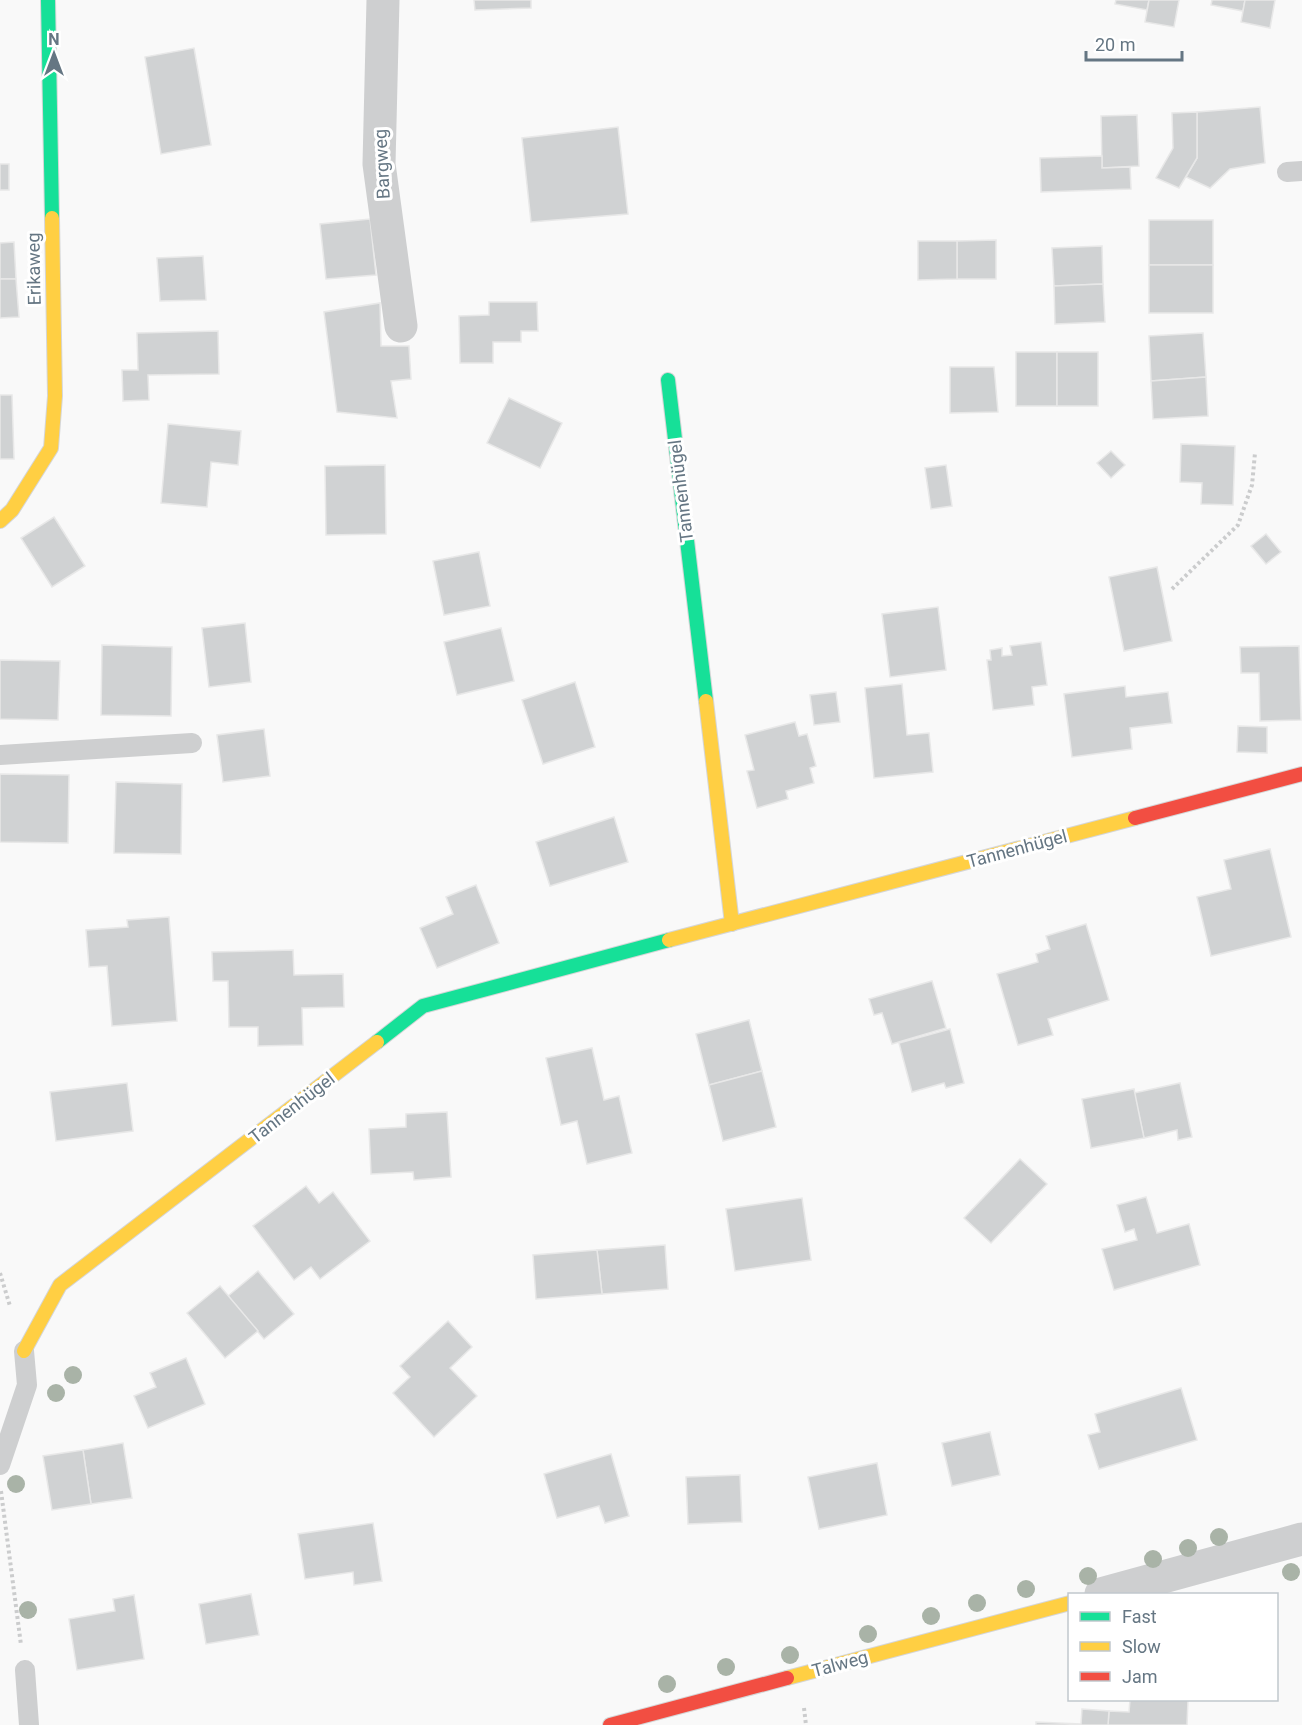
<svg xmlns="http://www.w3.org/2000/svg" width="1302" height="1725" viewBox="0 0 1302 1725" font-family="Roboto,sans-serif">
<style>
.building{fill:#d0d2d3;stroke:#e8e8e8;stroke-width:1.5}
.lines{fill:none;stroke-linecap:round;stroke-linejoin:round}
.fast-casing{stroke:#d5d6d7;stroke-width:16}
.slow-casing{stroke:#d5d6d7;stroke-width:16}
.jam-casing{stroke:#d5d6d7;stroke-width:16}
.path{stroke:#cbcccd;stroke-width:4;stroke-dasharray:3 3;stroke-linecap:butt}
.lane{stroke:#cecfd0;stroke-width:20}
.street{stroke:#cecfd0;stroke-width:33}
.fast{stroke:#16e098;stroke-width:14}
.slow{stroke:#ffcf43;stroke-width:14}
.jam{stroke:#f24e42;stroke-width:14}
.tree{fill:#a9b3a7}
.labels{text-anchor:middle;stroke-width:6;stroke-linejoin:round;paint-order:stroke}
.street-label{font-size:18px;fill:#657683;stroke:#fff}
</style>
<rect width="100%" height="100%" fill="#f9f9f9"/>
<g class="building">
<path d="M474,0H531V8L475,10Z"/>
<path d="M1116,0H1149L1147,10L1115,4Z"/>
<path d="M1149,0H1179L1174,27L1145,22Z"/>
<path d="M1212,0H1245L1243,11L1211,5Z"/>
<path d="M1245,0H1275L1270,28L1241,22Z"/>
<path d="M194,48L211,145L161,154L145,57Z"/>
<path d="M1260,107L1265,163L1230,169L1210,188L1186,177L1197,158V112Z"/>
<path d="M1197,112V158L1179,188L1156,178L1173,148L1172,113Z"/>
<path d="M1137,115L1139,166L1102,168L1101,116Z"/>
<path d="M618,127L628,214L531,222L522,138Z"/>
<path d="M1102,156V168L1130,167L1131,189L1041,192L1040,158Z"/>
<rect x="0" y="164" width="9" height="26"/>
<path d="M370,219L376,275L326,279L320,224Z"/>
<rect x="1149" y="220" width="64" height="45"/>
<path d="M996,240V279H957V241Z"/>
<path d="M918,241H957V279L918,280Z"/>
<path d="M14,242L16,279H0V243Z"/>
<path d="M1102,246L1103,284L1054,286L1052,248Z"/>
<path d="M203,256L206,300L160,301L157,258Z"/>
<rect x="1149" y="265" width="64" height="48"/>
<path d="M0,279H16L19,317L0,318Z"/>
<path d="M1103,284L1105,322L1055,324L1054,286Z"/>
<path d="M489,302H537L538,331H521V342H493V363H460L459,316L489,315Z"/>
<path d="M380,303L381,346H409L411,379L391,381L397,418L337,412L324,312Z"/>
<path d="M218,331L219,374L148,375L149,400L123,401L122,370H138L137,333Z"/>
<path d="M1203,333L1206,377L1151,381L1149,336Z"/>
<rect x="1016" y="352" width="41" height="54"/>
<rect x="1057" y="352" width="41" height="54"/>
<path d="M950,367H994L998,412L950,413Z"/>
<path d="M1206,377L1208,416L1153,419L1151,381Z"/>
<path d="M0,395H12L14,459H0Z"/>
<path d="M509,398L562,423L540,468L487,443Z"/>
<path d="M168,424L241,431L238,465L211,462L207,507L161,503Z"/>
<path d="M1181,444L1235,446L1233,505L1201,504L1202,483L1180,482Z"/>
<path d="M1111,451L1125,465L1111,478L1097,463Z"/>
<path d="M385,465L386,534L326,535L325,466Z"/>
<path d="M946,465L952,506L931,509L925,468Z"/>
<path d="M54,517L85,566L52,587L21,538Z"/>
<path d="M1266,534L1281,552L1266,564L1251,546Z"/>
<path d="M479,552L490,606L444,615L433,561Z"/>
<path d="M1157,567L1172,641L1124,651L1109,577Z"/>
<path d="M938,607L946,670L890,677L882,614Z"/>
<path d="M245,623L251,682L209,687L202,628Z"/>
<path d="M501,628L514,681L457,695L444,642Z"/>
<path d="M1041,642L1047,685L1032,687L1034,705L993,710L987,660H991L990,650L1002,648V656L1012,655L1010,646Z"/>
<path d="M102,645L172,647L171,716L101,715Z"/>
<path d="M1299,646L1301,720L1260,721L1259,673H1241L1240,647Z"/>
<path d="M0,660L60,661L58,720L0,719Z"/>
<path d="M575,682L595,747L543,764L522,700Z"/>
<path d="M902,684L907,735L929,733L933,772L874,778L865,688Z"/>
<path d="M1125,686L1126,697L1168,692L1172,723L1130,728L1132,749L1072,757L1064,694Z"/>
<path d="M836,692L840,722L814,725L810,695Z"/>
<path d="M795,722L799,736L807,734L816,766L810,768L814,783L786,791L788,799L757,808L747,771L754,770L745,735Z"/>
<path d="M1238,726L1267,727V753L1237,752Z"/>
<path d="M264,729L270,776L223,782L217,735Z"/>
<path d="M0,774L69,775L68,843L0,842Z"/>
<path d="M116,782L182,784L181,854L114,853Z"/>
<path d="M614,817L628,862L550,886L536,842Z"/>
<path d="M1270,849L1291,937L1211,956L1197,897L1231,889L1224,860Z"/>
<path d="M476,885L499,943L437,968L420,928L453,914L446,897Z"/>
<path d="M169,917L177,1021L112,1026L107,966L89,967L86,930L128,927L127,920Z"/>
<path d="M1086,924L1109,1000L1048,1019L1053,1035L1018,1045L997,974L1038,962L1036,954L1050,949L1046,936Z"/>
<path d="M293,950L294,975L343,974L344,1007L302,1008L303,1045L258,1046V1027H229L228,981H213L212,952Z"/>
<path d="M932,981L946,1028L892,1044L882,1013L874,1015L869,999Z"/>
<path d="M749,1020L762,1071L709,1085L696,1034Z"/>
<path d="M950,1029L964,1083L946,1088L944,1083L912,1092L899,1043Z"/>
<path d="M592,1048L604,1100L619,1096L632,1153L587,1164L577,1121L561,1125L546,1058Z"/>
<path d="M762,1071L776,1127L723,1141L709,1085Z"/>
<path d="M127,1083L133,1131L56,1141L50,1092Z"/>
<path d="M1180,1083L1192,1137L1178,1140L1177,1130L1144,1138L1134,1093Z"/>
<path d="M1134,1089L1144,1138L1091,1148L1082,1099Z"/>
<path d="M447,1112L451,1177L414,1180L413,1172L371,1174L369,1129L406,1127V1114Z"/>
<path d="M1020,1159L1047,1184L991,1243L964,1218Z"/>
<path d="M306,1186L319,1203L333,1192L370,1241L320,1279L311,1267L294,1280L253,1226Z"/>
<path d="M1146,1197L1157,1233L1189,1224L1200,1265L1114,1290L1102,1249L1137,1240L1134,1229L1125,1232L1117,1205Z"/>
<path d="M802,1198L811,1260L735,1271L726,1209Z"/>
<path d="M665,1245L668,1289L602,1294L597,1250Z"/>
<path d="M597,1250L602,1294L536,1299L533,1255Z"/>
<path d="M258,1271L294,1314L264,1339L228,1296Z"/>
<path d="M220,1286L258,1331L225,1358L187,1313Z"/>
<path d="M448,1321L472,1347L450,1368L477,1396L434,1437L393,1393L410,1377L400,1366Z"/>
<path d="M186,1358L205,1404L148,1428L134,1396L156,1387L150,1373Z"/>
<path d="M1181,1388L1197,1440L1099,1469L1088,1435L1100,1432L1095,1414Z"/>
<path d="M990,1432L1000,1475L952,1486L942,1443Z"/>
<path d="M123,1443L132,1498L91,1504L83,1450Z"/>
<path d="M83,1450L91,1504L52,1510L43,1456Z"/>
<path d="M611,1454L629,1516L605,1523L599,1506L557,1518L544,1474Z"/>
<path d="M877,1463L887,1515L819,1529L808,1477Z"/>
<path d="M740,1475L742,1522L688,1524L686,1477Z"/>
<path d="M373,1523L382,1581L354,1585L353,1572L305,1579L298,1534Z"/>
<path d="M251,1594L259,1635L206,1644L199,1604Z"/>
<path d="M134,1595L144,1659L77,1670L69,1619L115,1611L113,1599Z"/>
<path d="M1130,1700H1188L1187,1725H1108L1109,1711L1129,1712Z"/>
<path d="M1082,1709L1109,1711L1108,1725H1036V1722L1081,1724Z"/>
</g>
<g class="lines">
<g class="fast-casing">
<g id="fast">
<path d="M48,0L52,218"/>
<path d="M668,380L706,701"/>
<path d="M377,1042L423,1006L669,940"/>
</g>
</g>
<g class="slow-casing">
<g id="slow">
<path d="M0,521L12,510L51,448L55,396L52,218"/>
<path d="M706,701L732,924"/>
<path d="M669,940L1135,818"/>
<path d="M24,1351L60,1285L377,1042"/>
<path d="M787,1678L1070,1603"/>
</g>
</g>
<g class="jam-casing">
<g id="jam">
<path d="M1135,818L1302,774"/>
<path d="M610,1725L787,1678"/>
</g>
</g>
<g class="path">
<path d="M1172,589L1238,525L1252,485L1255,453"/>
<path d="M0,1273L10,1306"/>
<path d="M1,1491L21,1645"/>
<path d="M804,1708L806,1725"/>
</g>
<g class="lane">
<path d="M1287,172L1302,171"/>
<path d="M0,755L192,743"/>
<path d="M0,1465L27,1385L24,1351"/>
<path d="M25,1670L29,1725"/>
</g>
<g class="street">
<path d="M383,0L379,164L401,326"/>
<path d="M1101,1594L1302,1539"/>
</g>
<use href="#fast" class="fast"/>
<use href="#slow" class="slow"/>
<use href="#jam" class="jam"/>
</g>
<g class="tree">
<circle cx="73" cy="1375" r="9"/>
<circle cx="56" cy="1393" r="9"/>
<circle cx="16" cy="1484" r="9"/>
<circle cx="1219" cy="1537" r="9"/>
<circle cx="1188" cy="1548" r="9"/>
<circle cx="1153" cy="1559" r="9"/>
<circle cx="1291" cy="1572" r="9"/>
<circle cx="1088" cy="1576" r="9"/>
<circle cx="1026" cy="1589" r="9"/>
<circle cx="977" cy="1603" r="9"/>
<circle cx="28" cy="1610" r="9"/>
<circle cx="931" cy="1616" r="9"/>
<circle cx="868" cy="1634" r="9"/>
<circle cx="790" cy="1655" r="9"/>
<circle cx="726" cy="1667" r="9"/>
<circle cx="667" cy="1684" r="9"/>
</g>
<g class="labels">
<g class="street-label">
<text transform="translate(382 164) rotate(-93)" y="6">Bargweg</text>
<text transform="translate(34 269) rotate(-91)" y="6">Erikaweg</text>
<text transform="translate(681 491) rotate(-97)" y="6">Tannenhügel</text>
<text transform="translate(1017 849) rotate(-15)" y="6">Tannenhügel</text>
<text transform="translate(292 1108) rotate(-38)" y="6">Tannenhügel</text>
<text transform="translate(840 1664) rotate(-15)" y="6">Talweg</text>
</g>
</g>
<rect x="1068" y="1593" width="210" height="108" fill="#ffffff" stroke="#c1c8cd" stroke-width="1.5"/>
<rect x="1080" y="1612" width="30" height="9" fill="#16e098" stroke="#c1c8cd" stroke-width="1.5"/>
<text x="1122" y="1623" font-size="18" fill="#657683">Fast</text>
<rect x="1080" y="1642" width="30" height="9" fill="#ffcf43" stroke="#c1c8cd" stroke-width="1.5"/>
<text x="1122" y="1653" font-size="18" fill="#657683">Slow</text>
<rect x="1080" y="1672" width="30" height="9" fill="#f24e42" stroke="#c1c8cd" stroke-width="1.5"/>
<text x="1122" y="1683" font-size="18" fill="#657683">Jam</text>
<g transform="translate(54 54)" stroke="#ffffff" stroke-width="4.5" paint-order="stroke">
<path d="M0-4.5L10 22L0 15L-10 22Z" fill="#657683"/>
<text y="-9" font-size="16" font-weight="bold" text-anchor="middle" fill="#657683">N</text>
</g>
<path d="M1086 51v9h96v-9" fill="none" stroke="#657683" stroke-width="3"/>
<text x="1095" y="51" font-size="18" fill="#657683" stroke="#ffffff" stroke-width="4.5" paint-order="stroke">20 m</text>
</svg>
